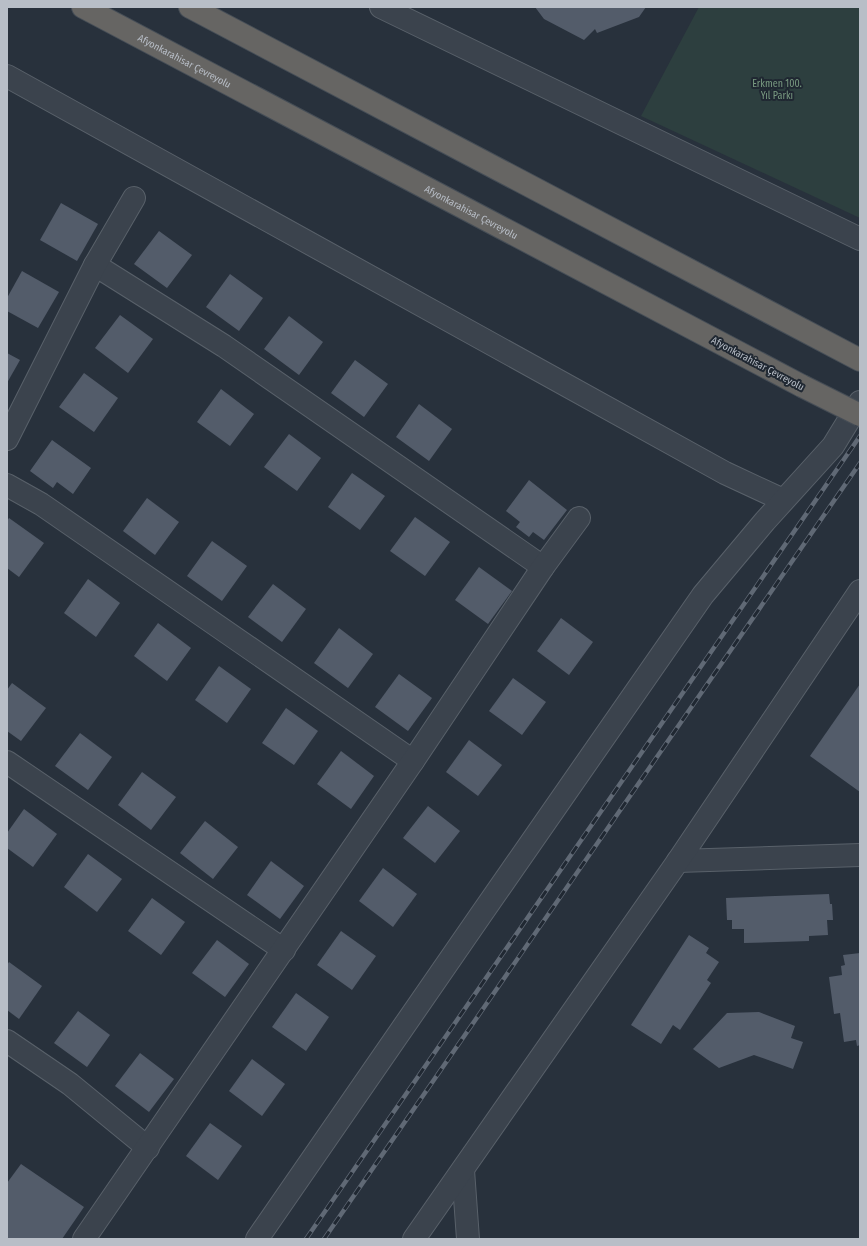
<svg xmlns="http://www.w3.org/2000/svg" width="867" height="1246" viewBox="0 0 867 1246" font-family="'Fira Sans Condensed',sans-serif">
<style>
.green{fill:#2d3f3f}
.building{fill:#535c6a}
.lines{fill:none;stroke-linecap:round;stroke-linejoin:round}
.minor-casing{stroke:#59616a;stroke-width:24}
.trunk-casing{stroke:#464e57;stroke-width:24}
.minor{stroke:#3b434d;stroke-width:22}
.trunk{stroke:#666563;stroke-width:22}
.rail-casing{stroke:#606975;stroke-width:4.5}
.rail{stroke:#202832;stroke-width:3;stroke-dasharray:9;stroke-linecap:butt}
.trunk-bridge-casing{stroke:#464e57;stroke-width:24;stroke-linecap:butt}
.trunk-bridge{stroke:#666563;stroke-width:22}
.labels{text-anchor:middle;stroke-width:4;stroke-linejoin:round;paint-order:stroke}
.street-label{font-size:10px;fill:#b8bec7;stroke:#202832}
.park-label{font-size:10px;fill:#799a81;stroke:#202832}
</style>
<rect width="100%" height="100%" fill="#28313c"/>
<path class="green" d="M699,7H860V218L641,116Z"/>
<g class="building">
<path d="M535,7H646L639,17L597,33L595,29L584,40L544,19Z"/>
<path d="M61,203L98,224L77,261L40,240Z"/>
<path d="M159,231L192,255L167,288L134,264Z"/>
<path d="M22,271L59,292L38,328L7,311V298Z"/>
<path d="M230,274L263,298L239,331L206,307Z"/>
<path d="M120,315L153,339L128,373L95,348Z"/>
<path d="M289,316L323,342L299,375L264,349Z"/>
<path d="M7,353L20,360L7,383Z"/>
<path d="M355,360L388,384L364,417L331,393Z"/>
<path d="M84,373L118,398L94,432L59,407Z"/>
<path d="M221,389L254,414L230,446L197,422Z"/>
<path d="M419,404L452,429L429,461L396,437Z"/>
<path d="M289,434L321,458L297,491L264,467Z"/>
<path d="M52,440L91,468L73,494L57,482L53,488L30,471Z"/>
<path d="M352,473L385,496L360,530L328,507Z"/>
<path d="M529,480L567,510L544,540L533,532L529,537L516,527L520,522L506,511Z"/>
<path d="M147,498L179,522L155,555L123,531Z"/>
<path d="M415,517L450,542L425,576L390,551Z"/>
<path d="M9,518L44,543L19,577L7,568V521Z"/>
<path d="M212,541L247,566L222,601L187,576Z"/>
<path d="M479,567L512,591L488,624L455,600Z"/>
<path d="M88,579L120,603L96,637L64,613Z"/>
<path d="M273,584L306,609L282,642L248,617Z"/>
<path d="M561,618L593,642L569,675L537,651Z"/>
<path d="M158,623L191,648L167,681L134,656Z"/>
<path d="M339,628L373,654L348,688L314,663Z"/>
<path d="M219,666L251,689L227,723L195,700Z"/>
<path d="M399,674L432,698L408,731L375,707Z"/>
<path d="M513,678L546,702L522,735L489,711Z"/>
<path d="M12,683L46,708L21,741L7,731V690Z"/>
<path d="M860,684V792L810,756Z"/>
<path d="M286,708L318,731L294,765L262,743Z"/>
<path d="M80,733L112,757L88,790L55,766Z"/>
<path d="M469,740L502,765L478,796L446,772Z"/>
<path d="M341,751L374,776L351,809L317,784Z"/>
<path d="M142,772L176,797L151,830L118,805Z"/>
<path d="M428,806L460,831L435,863L403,838Z"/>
<path d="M24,809L57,834L33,867L7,848V833Z"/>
<path d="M205,821L238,847L213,879L180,853Z"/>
<path d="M88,854L122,879L97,912L64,887Z"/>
<path d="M271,861L304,886L280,919L247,895Z"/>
<path d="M383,868L417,894L393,927L359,901Z"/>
<path d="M829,894L830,904H832L833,920H827L828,935L809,936V941L744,943V929H732V920H727L726,898Z"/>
<path d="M152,898L185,922L161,955L128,931Z"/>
<path d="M341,931L376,956L352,990L317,965Z"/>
<path d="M689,935L709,948L706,953L719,962L707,980L711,983L680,1030L673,1025L661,1044L631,1025Z"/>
<path d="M217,940L249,964L225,997L192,973Z"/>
<path d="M860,953V1045L857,1046L856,1040L844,1042L840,1013L834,1014L829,977L842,975L841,966L845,965L843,955Z"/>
<path d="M9,962L42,986L19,1019L7,1010V965Z"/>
<path d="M296,993L329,1017L306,1051L272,1027Z"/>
<path d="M78,1011L110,1035L87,1067L54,1043Z"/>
<path d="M759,1012L795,1026L791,1038L803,1042L793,1069L754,1055L719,1068L693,1049L727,1013Z"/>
<path d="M140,1053L174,1079L149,1112L115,1086Z"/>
<path d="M252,1059L285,1084L262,1116L229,1091Z"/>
<path d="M210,1123L242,1146L218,1180L186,1156Z"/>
<path d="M21,1164L84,1207L62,1239H7V1183Z"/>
</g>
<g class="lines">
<g class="minor-casing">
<g id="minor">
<path d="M381,7L860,239"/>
<path d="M7,76L725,473L783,500"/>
<path d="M95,265L224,346L543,567"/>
<path d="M7,439L95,265L134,198"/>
<path d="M7,485L41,504L413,761"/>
<path d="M7,762L284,950"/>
<path d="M678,861L860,855"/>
<path d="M7,1041L70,1084L148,1148"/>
<path d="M463,1170L468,1239"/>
<path d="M84,1239L413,761L543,567L579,518"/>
<path d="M257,1239L480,916L703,595L765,521L833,446L860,402"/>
<path d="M414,1239L678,861L860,591"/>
</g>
</g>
<g class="trunk-casing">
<g id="trunk">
<path id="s1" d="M83,7L802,386"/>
<path d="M190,7L860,360"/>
</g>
</g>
<use href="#minor" class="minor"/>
<use href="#trunk" class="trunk"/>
<g class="rail-casing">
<g id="rail">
<path d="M306,1239L860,436"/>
<path d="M324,1239L860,463"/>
</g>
</g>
<use href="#rail" class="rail"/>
<g class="trunk-bridge-casing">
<path id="trunk-bridge" d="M802,386L860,415"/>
</g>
<use href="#trunk-bridge" class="trunk-bridge"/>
</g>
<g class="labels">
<g class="street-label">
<text dy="4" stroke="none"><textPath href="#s1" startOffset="115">Afyonkarahisar Çevreyolu</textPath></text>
<text dy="4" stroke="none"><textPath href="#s1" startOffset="439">Afyonkarahisar Çevreyolu</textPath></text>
<text transform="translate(758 363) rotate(28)" y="4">Afyonkarahisar Çevreyolu</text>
</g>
<g class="park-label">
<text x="777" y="87">Erkmen 100.<tspan x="777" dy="12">Yıl Parkı</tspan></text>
</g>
</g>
<rect width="867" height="1246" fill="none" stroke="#b8bec7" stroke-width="16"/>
</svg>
